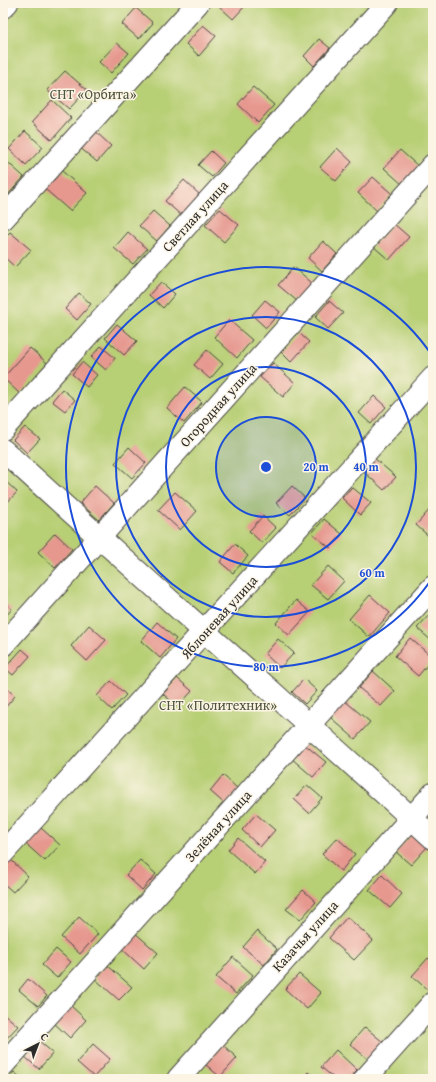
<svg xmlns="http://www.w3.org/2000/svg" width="436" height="1082" viewBox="0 0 436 1082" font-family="'Gentium Book Plus',serif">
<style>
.green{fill:#b7cf74;stroke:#717d50}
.building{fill:#e6988f}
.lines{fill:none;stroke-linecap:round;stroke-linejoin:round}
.minor-casing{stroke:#494641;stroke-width:24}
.minor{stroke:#fff;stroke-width:22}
.ring{fill:none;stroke:#1d4ed8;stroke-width:2}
.labels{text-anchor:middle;stroke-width:3;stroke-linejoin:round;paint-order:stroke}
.park-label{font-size:14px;fill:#4e543d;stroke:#fcf5e5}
.street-label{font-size:14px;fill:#2b2b2b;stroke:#fcf5e5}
.centre{fill:#1d4ed8;stroke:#fcf5e5;stroke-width:2}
.ring-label{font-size:12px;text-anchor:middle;font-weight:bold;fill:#1d4ed8;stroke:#fcf5e5;stroke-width:3;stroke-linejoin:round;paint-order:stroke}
</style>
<rect width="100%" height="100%" fill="#fcf5e5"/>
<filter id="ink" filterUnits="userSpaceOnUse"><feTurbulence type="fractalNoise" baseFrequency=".025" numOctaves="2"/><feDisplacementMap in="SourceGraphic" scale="8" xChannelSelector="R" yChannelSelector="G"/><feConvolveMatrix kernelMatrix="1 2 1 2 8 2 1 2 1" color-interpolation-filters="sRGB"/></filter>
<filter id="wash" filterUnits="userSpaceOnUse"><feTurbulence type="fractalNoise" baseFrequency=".012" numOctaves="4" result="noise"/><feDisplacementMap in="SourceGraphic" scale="16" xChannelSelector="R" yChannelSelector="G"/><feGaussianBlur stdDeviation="0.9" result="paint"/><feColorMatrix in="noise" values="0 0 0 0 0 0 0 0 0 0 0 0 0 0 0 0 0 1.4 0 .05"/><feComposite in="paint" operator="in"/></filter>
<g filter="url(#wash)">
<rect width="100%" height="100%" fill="#f0dfbe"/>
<rect class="green" x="3" y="3" width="430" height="1076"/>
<g id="blocks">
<g class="building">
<path d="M221,3H242L245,6L233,19L219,6Z"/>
<path d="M136,8L153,23L139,39L122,24Z"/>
<path d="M203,25L216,36L199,56L186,44Z"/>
<path d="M319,39L330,48L314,66L304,56Z"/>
<path d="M117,43L129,53L111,73L99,62Z"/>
<path d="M65,71L87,90L69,109L47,90Z"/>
<path d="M253,87L274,105L258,123L238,104Z"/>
<path d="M52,100L71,118L52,140L32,122Z"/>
<path d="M93,129L111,146L97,162L78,146Z"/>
<path d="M25,131L43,147L26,165L9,149Z"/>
<path d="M337,148L352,162L336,181L320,167Z"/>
<path d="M400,150L419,167L403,185L384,168Z"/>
<path d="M211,151L224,163L212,177L198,165Z"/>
<path d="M3,158L24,177L6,197L3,194Z"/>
<path d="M62,171L87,193L70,211L45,189Z"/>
<path d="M373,177L392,194L377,211L358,193Z"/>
<path d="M184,180L201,196L183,217L165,201Z"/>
<path d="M220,209L239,225L224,242L205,225Z"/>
<path d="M153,211L170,226L157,241L139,226Z"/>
<path d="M393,223L409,237L389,260L373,246Z"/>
<path d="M10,232L31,250L15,267L3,256V240Z"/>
<path d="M128,232L147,249L133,264L114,248Z"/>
<path d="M323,241L337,254L322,271L308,258Z"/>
<path d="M294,267L313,284L297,301L278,285Z"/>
<path d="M161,282L175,294L163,308L149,295Z"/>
<path d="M79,293L91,304L77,320L65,309Z"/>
<path d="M265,300L280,312L266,328L252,315Z"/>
<path d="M329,301L343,313L328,329L315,317Z"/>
<path d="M229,320L252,340L237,358L214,337Z"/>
<path d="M117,324L137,341L124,355L105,338Z"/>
<path d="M298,332L309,342L291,362L281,352Z"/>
<path d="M101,346L115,358L106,370L91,357Z"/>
<path d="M30,348L47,363L20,394L3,378Z"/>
<path d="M207,350L223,364L210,379L194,365Z"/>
<path d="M82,362L97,375L87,387L72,374Z"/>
<path d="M273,363L295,383L283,397L260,377Z"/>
<path d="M185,387L202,402L184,423L167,408Z"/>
<path d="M62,389L75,400L65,411L52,401Z"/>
<path d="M374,396L386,407L371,424L359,413Z"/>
<path d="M25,427L40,439L27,453L13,440Z"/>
<path d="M129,447L146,463L132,478L115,463Z"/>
<path d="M374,458L396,477L384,490L363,471Z"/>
<path d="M3,479L17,492L3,507Z"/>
<path d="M95,486L114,503L99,520L80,503Z"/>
<path d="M292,486L305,498L290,515L276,503Z"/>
<path d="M352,487L371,503L360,515L342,498Z"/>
<path d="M175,492L197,511L180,530L158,510Z"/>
<path d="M431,508L433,510V540L416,525Z"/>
<path d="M263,516L276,528L262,543L249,531Z"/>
<path d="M324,519L342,534L330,548L312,533Z"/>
<path d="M55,533L72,549L55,568L38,552Z"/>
<path d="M235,544L248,556L233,573L220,562Z"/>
<path d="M328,566L344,581L328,599L311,585Z"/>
<path d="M370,595L390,613L369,637L349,619Z"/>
<path d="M296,600L310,612L289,635L276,623Z"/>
<path d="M3,601L12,609L3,619Z"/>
<path d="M432,612L433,613V642L417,628Z"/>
<path d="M157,622L176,639L160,658L141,641Z"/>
<path d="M89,625L106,640L87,661L71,646Z"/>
<path d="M410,638L433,658L418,676L395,656Z"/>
<path d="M278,639L294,653L280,668L265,654Z"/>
<path d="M22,649L30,656L13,675L5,668Z"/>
<path d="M373,671L395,691L381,706L359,688Z"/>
<path d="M177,678L192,691L178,707L163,694Z"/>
<path d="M304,679L317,691L305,704L292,692Z"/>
<path d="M111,681L126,695L112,710L97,696Z"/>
<path d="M3,685L15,696L3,710Z"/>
<path d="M345,701L370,722L355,739L330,717Z"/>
<path d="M304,744L326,762L313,777L291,758Z"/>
<path d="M223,775L239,790L226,805L210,791Z"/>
<path d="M307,785L322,798L309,813L294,799Z"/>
<path d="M256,814L275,830L260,847L242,830Z"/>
<path d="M41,828L60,845L45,861L26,844Z"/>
<path d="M412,834L427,847L411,865L396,852Z"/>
<path d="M238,838L265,862L255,874L228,850Z"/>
<path d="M337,838L355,854L341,871L322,854Z"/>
<path d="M11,860L28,876L13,892L3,883V869Z"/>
<path d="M140,860L156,874L142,890L126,875Z"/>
<path d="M382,875L402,894L390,908L369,890Z"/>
<path d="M303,890L316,902L300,920L286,909Z"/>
<path d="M79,917L98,934L80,954L61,937Z"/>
<path d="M347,917L373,940L354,960L329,938Z"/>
<path d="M257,931L277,949L264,965L243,947Z"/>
<path d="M134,932L158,953L144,969L121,948Z"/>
<path d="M56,949L71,962L57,978L42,965Z"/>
<path d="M233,957L253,975L236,994L216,977Z"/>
<path d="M428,958L433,962V991L431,993L412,976Z"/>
<path d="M106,964L132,987L119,1000L94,978Z"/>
<path d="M299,974L321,993L307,1009L285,989Z"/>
<path d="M28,979L47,996L38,1006L19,990Z"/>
<path d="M69,1004L86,1020L70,1038L53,1022Z"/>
<path d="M3,1013L18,1026L5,1040L3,1038Z"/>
<path d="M365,1027L384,1043L369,1060L350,1044Z"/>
<path d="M39,1041L53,1053L39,1069L25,1057Z"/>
<path d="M93,1044L110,1059L94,1077L77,1062Z"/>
<path d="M222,1044L237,1058L220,1077L205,1064Z"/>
<path d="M336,1050L357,1070L349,1079H335L321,1067Z"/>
<path d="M14,1072L22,1079H8Z"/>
<path d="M308,1072L316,1079H302Z"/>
</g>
</g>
</g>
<g filter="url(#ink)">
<use href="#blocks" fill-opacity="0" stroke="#494641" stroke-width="1"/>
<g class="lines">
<g class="minor-casing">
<g id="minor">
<path d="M3,7L7,3"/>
<path d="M3,219L198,3"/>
<path d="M3,429L387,3"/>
<path d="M3,450C145,580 291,707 433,838"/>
<path d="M3,645L433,165"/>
<path d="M3,853L433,378"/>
<path d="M3,1065L433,587"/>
<path d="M178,1079L433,794"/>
<path d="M365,1079L433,1003"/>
</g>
</g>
<use href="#minor" class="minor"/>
</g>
</g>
<circle cx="266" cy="467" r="50" fill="#1d4ed8" fill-opacity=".12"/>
<g class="ring">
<circle cx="266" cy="467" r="50"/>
<circle cx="266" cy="467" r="100"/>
<circle cx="266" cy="467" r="150"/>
<path d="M433 577A200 200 0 1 1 433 357"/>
</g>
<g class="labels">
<g class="park-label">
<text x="93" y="99">СНТ «Орбита»</text>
<text x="218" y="710">СНТ «Политехник»</text>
</g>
<g class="street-label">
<text transform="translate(195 216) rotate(-48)" y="5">Светлая улица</text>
<text transform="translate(218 405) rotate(-48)" y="5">Огородная улица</text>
<text transform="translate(219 617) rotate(-48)" y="5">Яблоневая улица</text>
<text transform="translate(218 826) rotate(-48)" y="5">Зелёная улица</text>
<text transform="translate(305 936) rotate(-48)" y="5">Казачья улица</text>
</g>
</g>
<circle cx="266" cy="467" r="6" class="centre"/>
<g class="ring-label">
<text x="316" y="471">20 m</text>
<text x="366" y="471">40 m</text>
<text x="372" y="577">60 m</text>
<text x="266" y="671">80 m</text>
</g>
<rect width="436" height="1082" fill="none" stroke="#fcf5e5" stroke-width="16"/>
<g transform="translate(38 1044) rotate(42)" stroke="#fcf5e5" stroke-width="3" paint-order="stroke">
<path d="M0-3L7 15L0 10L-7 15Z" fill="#2b2b2b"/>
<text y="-6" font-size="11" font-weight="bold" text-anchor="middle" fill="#2b2b2b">С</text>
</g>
</svg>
